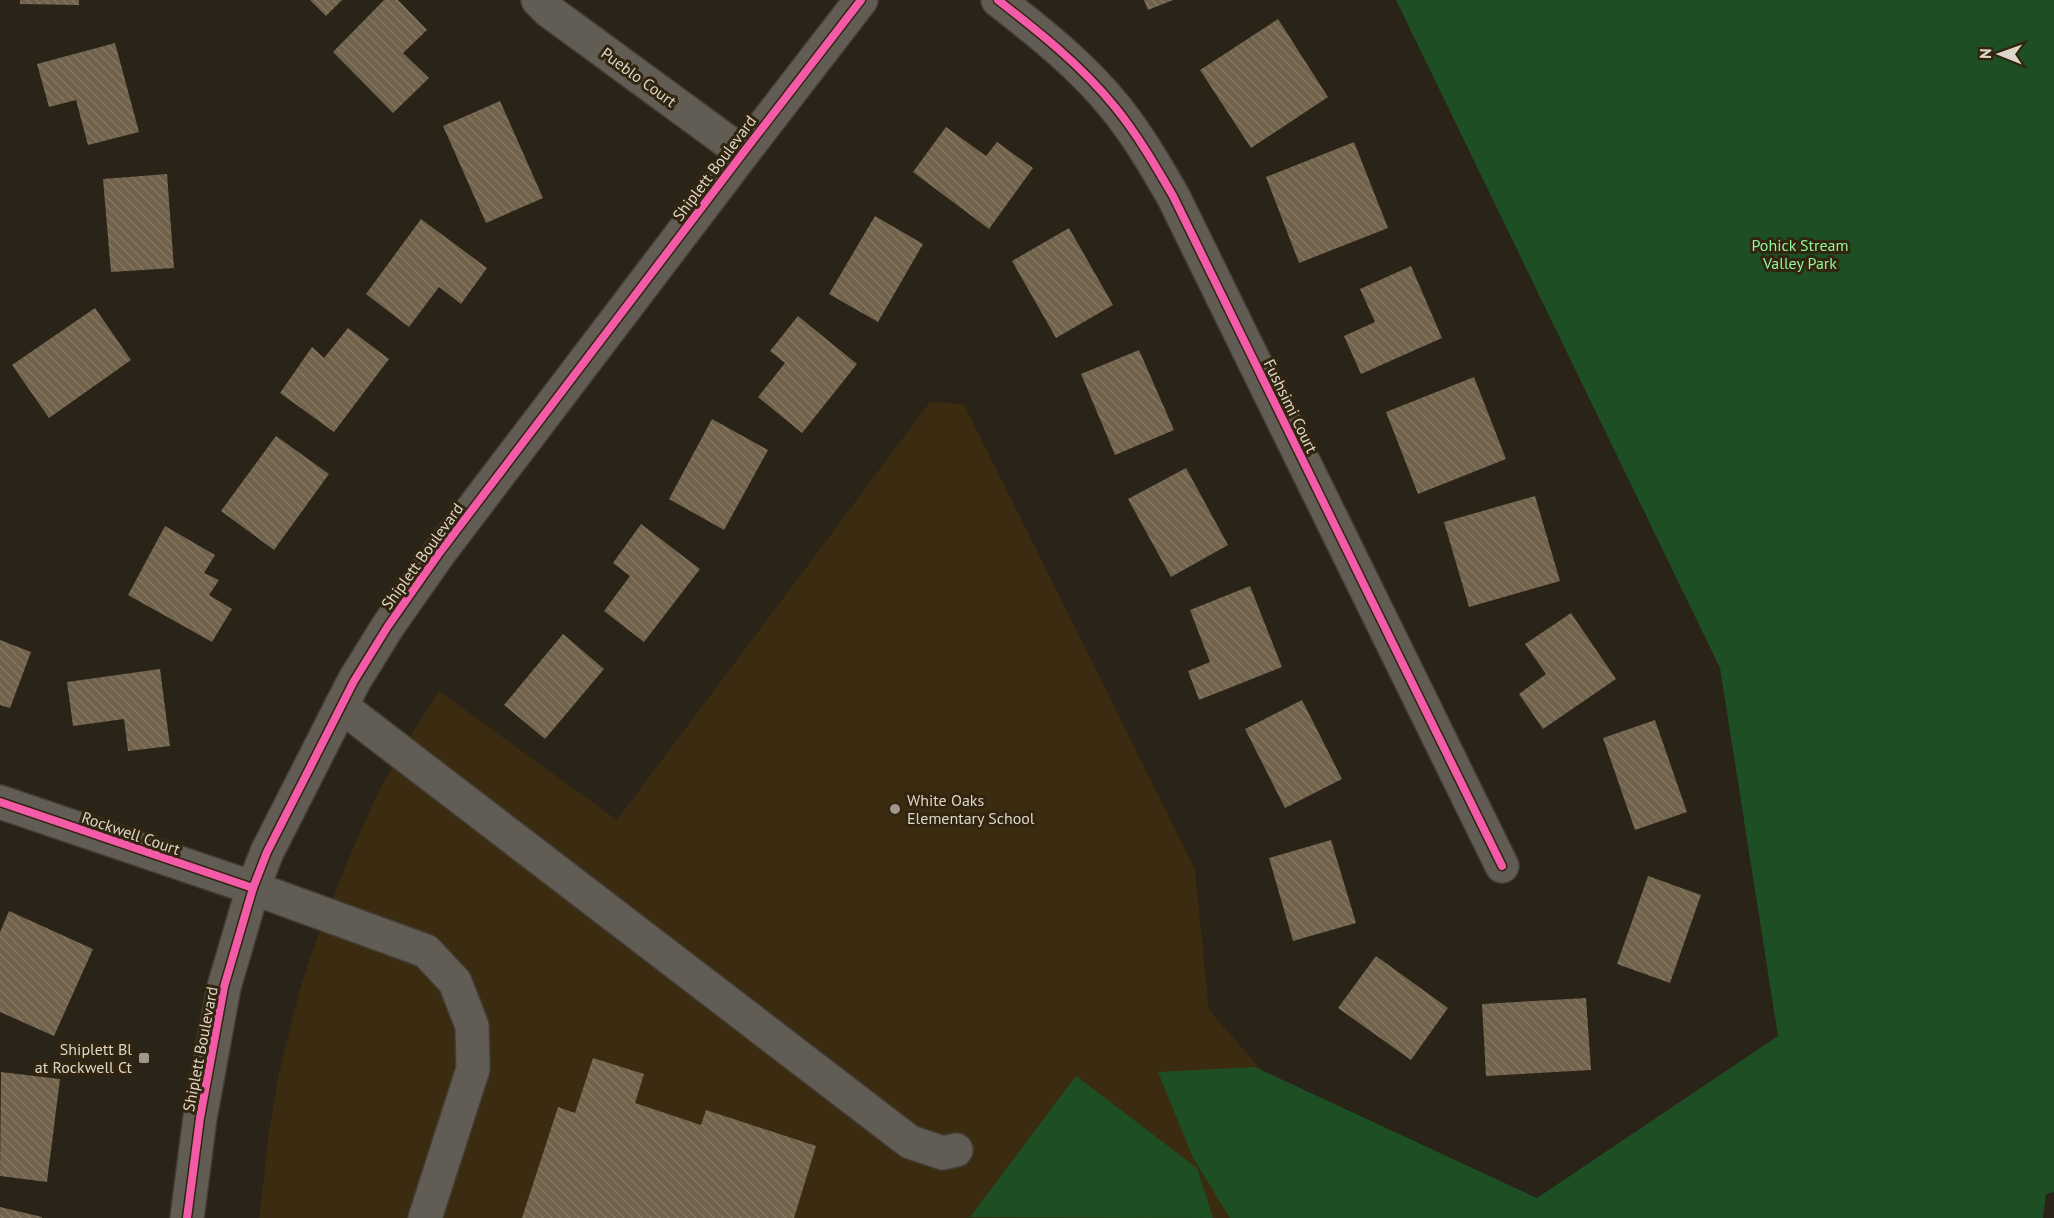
<svg xmlns="http://www.w3.org/2000/svg" width="2054" height="1218" viewBox="0 0 2054 1218" font-family="'PT Sans',sans-serif">
<style>
.built{fill:#3a2b11}
.green{fill:#1e4e23}
.building{fill:url(#building-back-hatch)}
.lines{fill:none;stroke-linecap:round;stroke-linejoin:round}
.minor-casing{stroke:#433d34;stroke-width:36}
.minor{stroke:#615c54;stroke-width:33}
.cycleway-casing{stroke:#322510;stroke-width:11}
.cycleway{stroke:#f35aa7;stroke-width:8}
.poi-dot{fill:#a0978c;stroke:#322510;stroke-width:2}
.labels{text-anchor:middle;stroke-width:6;stroke-linejoin:round;paint-order:stroke}
.street-label{font-size:16px;fill:#dfd6ca;stroke:#322510}
.park-label{font-size:16px;fill:#90f79b;stroke:#322510}
.poi-label{font-size:16px;fill:#dfd6ca;stroke:#322510;text-anchor:start}
</style>
<defs>
<pattern id="building-back-hatch" width="6" height="6" patternUnits="userSpaceOnUse" patternTransform="scale(1.5)"><rect width="6" height="6" fill="#70624b"/><path d="M-1 5l2 2M0 0l6 6M5-1l2 2" fill="none" stroke="#847864"/></pattern>
</defs>
<rect width="100%" height="100%" fill="#2a2318"/>
<path class="built" d="M930,402L964,404L1195,869L1209,1010L1391,1218H259L269,1132L279,1073L300,989L314,947L345,867L376,797L395,761L439,691L617,820Z"/>
<g class="green">
<path d="M1396,0H2054V1192L2046,1194L2043,1218H1230L1193,1158L1158,1072L1255,1067L1537,1198L1778,1036L1720,668Z"/>
<path d="M1076,1076L1197,1168L1213,1218L970,1217Z"/>
</g>
<g class="building">
<path d="M20,0H79V5L20,4Z"/>
<path d="M310,0H342L326,16Z"/>
<path d="M384,0H398L427,30L403,53L429,78L393,113L333,52Z"/>
<path d="M1144,0H1173L1148,10Z"/>
<path d="M1278,19L1328,97L1251,148L1200,70Z"/>
<path d="M115,43L139,132L88,145L76,100L49,107L37,64Z"/>
<path d="M500,101L543,198L486,223L443,126Z"/>
<path d="M946,127L986,156L997,142L1033,168L989,229L913,172Z"/>
<path d="M1354,142L1388,228L1299,263L1266,177Z"/>
<path d="M167,174L174,268L111,272L103,179Z"/>
<path d="M875,216L923,244L878,322L829,294Z"/>
<path d="M421,219L487,268L461,304L439,287L409,327L366,294Z"/>
<path d="M1069,228L1113,305L1056,338L1012,261Z"/>
<path d="M1411,266L1442,338L1361,374L1344,336L1375,322L1360,289Z"/>
<path d="M95,308L131,360L49,418L12,365Z"/>
<path d="M798,316L857,364L802,433L758,397L785,363L770,351Z"/>
<path d="M348,328L389,359L334,432L280,393L312,347L324,358Z"/>
<path d="M1139,350L1174,430L1115,455L1081,374Z"/>
<path d="M1474,377L1506,459L1418,494L1386,412Z"/>
<path d="M712,419L768,450L724,530L669,499Z"/>
<path d="M276,436L329,474L274,550L221,511Z"/>
<path d="M1186,468L1228,545L1171,577L1128,499Z"/>
<path d="M1535,496L1560,581L1469,607L1444,522Z"/>
<path d="M641,524L700,569L644,642L604,611L630,576L613,563Z"/>
<path d="M165,526L215,555L204,573L219,580L209,595L232,609L212,642L128,595Z"/>
<path d="M1250,586L1282,667L1199,700L1188,671L1210,662L1190,610Z"/>
<path d="M1571,613L1616,679L1543,729L1519,694L1546,674L1525,644Z"/>
<path d="M563,634L604,669L545,739L504,705Z"/>
<path d="M0,640L31,652L10,708L0,705Z"/>
<path d="M160,669L170,746L128,751L124,719L73,726L67,682Z"/>
<path d="M1302,700L1342,779L1285,808L1245,729Z"/>
<path d="M1655,720L1687,812L1635,830L1603,738Z"/>
<path d="M1331,840L1356,923L1293,941L1269,858Z"/>
<path d="M1648,876L1701,895L1670,983L1617,964Z"/>
<path d="M9,911L93,949L54,1036L0,1012V932Z"/>
<path d="M1376,956L1448,1008L1411,1060L1338,1008Z"/>
<path d="M1586,998L1591,1070L1486,1076L1482,1004Z"/>
<path d="M593,1058L644,1074L635,1103L701,1125L706,1110L816,1146L794,1218H522L558,1107L575,1113Z"/>
<path d="M1,1072L60,1079L47,1182L0,1176Z"/>
<path d="M0,1207L42,1217V1218H0Z"/>
</g>
<g class="lines">
<g class="minor-casing">
<g id="minor">
<path d="M538,0L549,11L743,153"/>
<path d="M998,0C1039,32 1081,65 1115,107C1137,134 1155,165 1173,196L1502,866"/>
<path d="M341,706L910,1142L943,1153L956,1150"/>
<path d="M0,802L253,888L426,951L455,982L472,1026L473,1069L425,1218"/>
<path d="M187,1218L200,1118L224,987L253,888L267,852L354,681L388,626L440,552L743,153L861,0"/>
</g>
</g>
<use href="#minor" class="minor"/>
<g class="cycleway-casing">
<g id="cycleway">
<path d="M998,0C1039,32 1081,65 1115,107C1137,134 1155,165 1173,196L1502,866"/>
<path d="M0,802L253,888"/>
<path d="M187,1218L200,1118L224,987L253,888L267,852L354,681L388,626L440,552L743,153L861,0"/>
</g>
</g>
<use href="#cycleway" class="cycleway"/>
</g>
<g class="poi-dot">
<circle cx="895" cy="809" r="6"/>
<rect x="138" y="1052" width="12" height="12" rx="3"/>
</g>
<g class="labels">
<g class="street-label">
<text transform="translate(639 77) rotate(36)" y="6">Pueblo Court</text>
<text transform="translate(714 168) rotate(-53)" y="6">Shiplett Boulevard</text>
<text transform="translate(1291 406) rotate(64)" y="6">Fushsimi Court</text>
<text transform="translate(422 556) rotate(-54)" y="6">Shiplett Boulevard</text>
<text transform="translate(131 833) rotate(19)" y="6">Rockwell Court</text>
<text transform="translate(200 1049) rotate(-79)" y="6">Shiplett Boulevard</text>
</g>
<g class="park-label">
<text x="1800" y="251">Pohick Stream<tspan x="1800" dy="18">Valley Park</tspan></text>
</g>
<g class="poi-label">
<text x="907" y="806">White Oaks<tspan x="907" dy="18">Elementary School</tspan></text>
<text x="132" y="1055" text-anchor="end">Shiplett Bl<tspan x="132" dy="18">at Rockwell Ct</tspan></text>
</g>
</g>
<g transform="translate(2000 54) rotate(271)" stroke="#322510" stroke-width="4.5" paint-order="stroke">
<path d="M0-4.5L10 22L0 15L-10 22Z" fill="#dfd6ca"/>
<text y="-9" font-size="16" font-weight="bold" text-anchor="middle" fill="#dfd6ca">N</text>
</g>
</svg>
